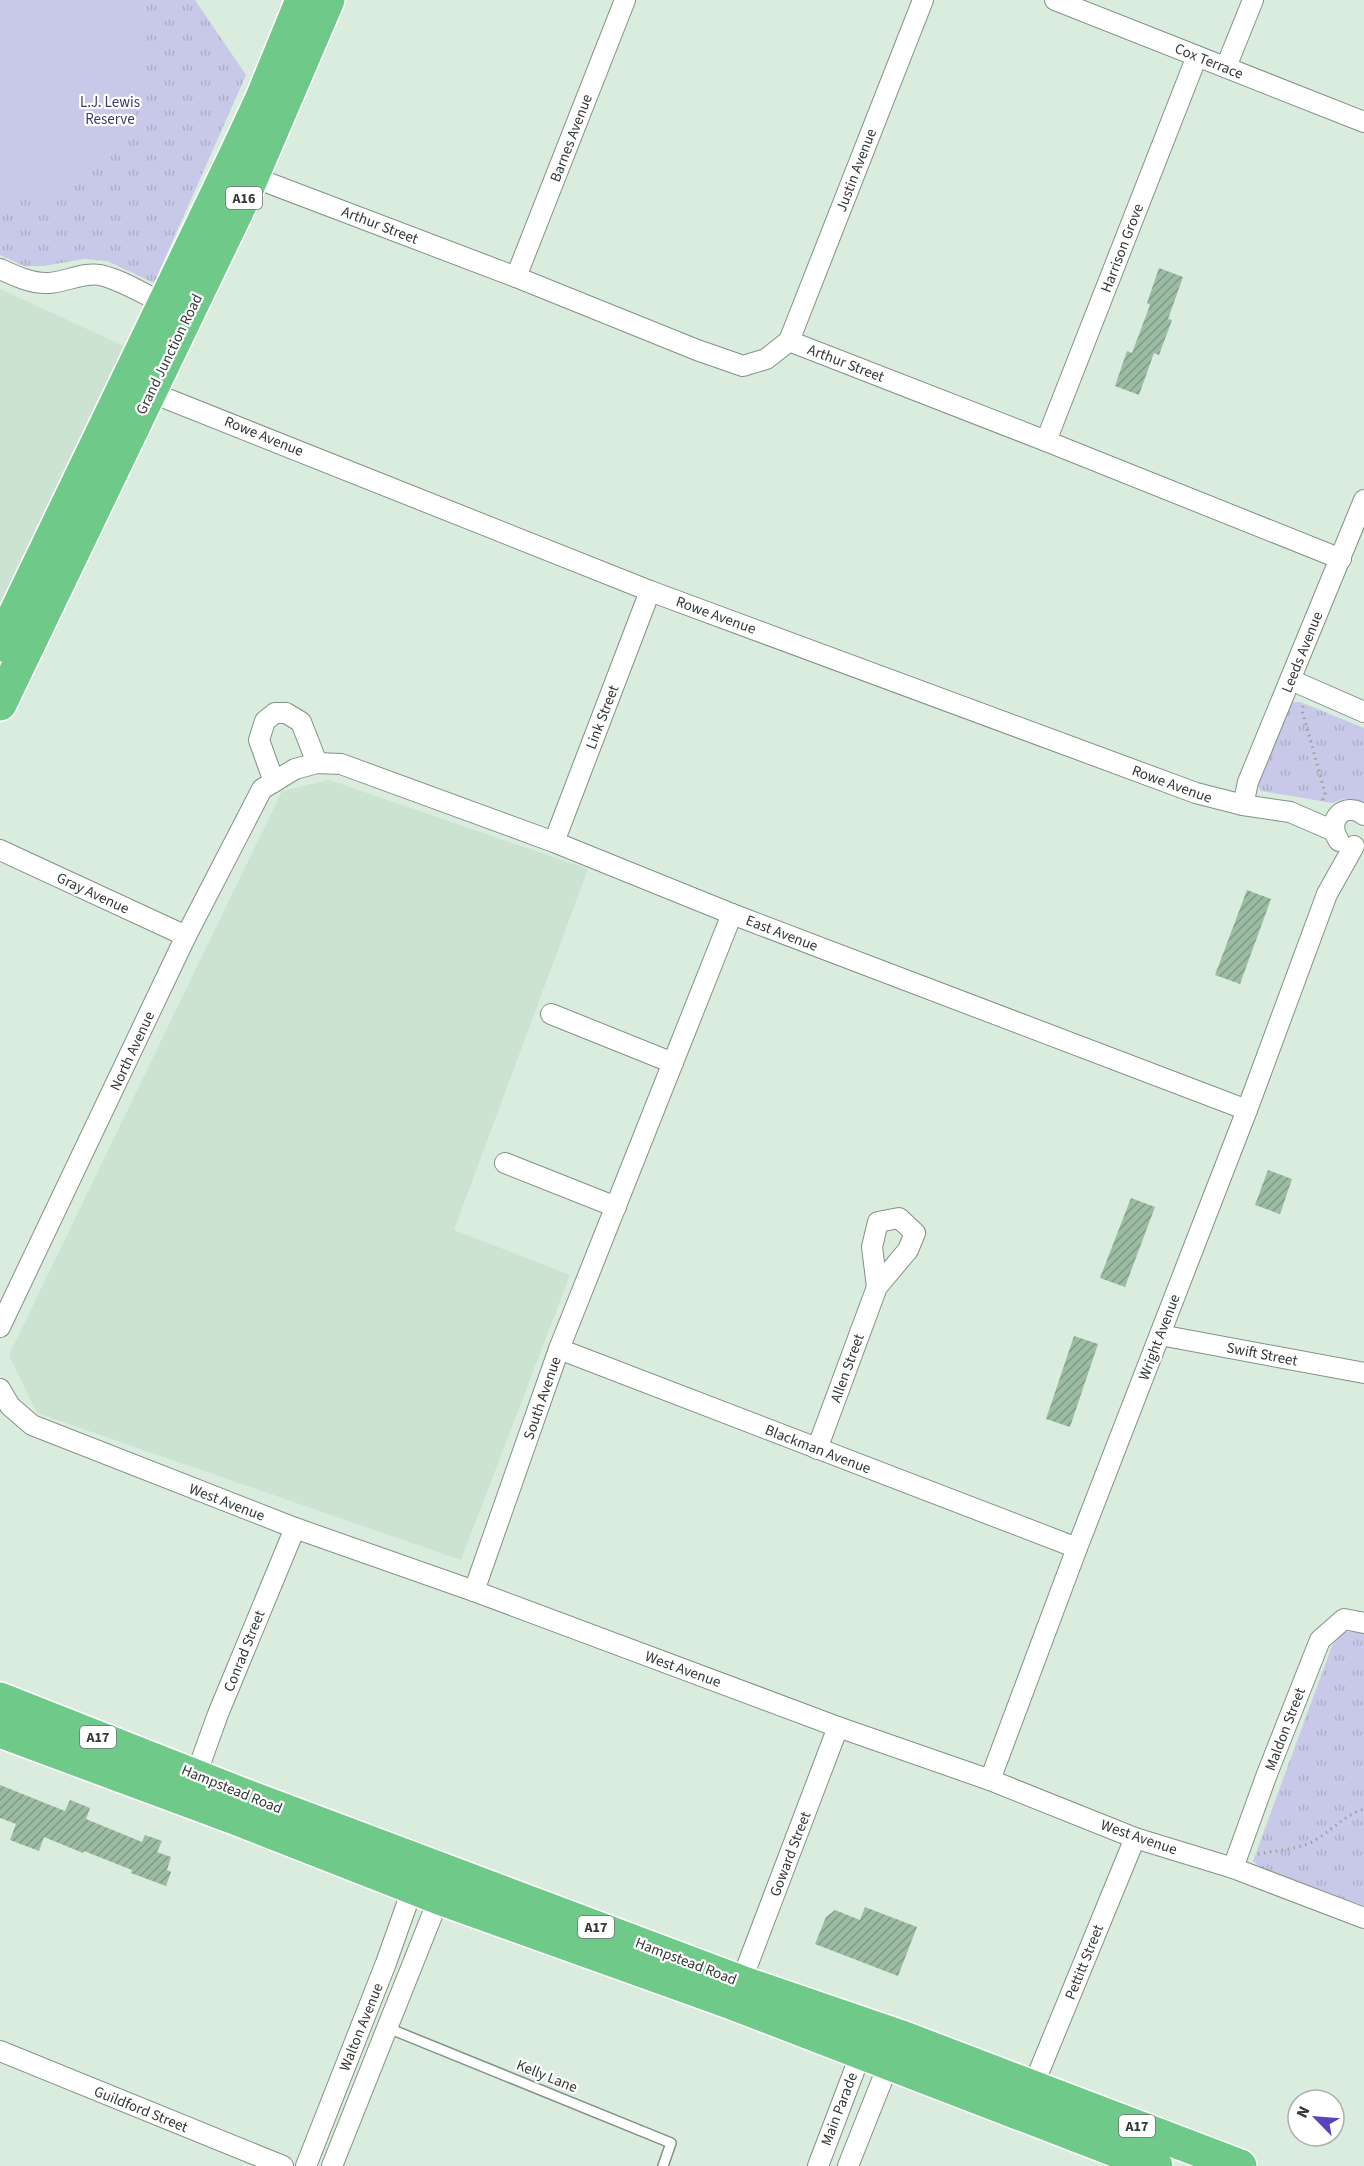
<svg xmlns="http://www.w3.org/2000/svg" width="1364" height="2166" viewBox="0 0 1364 2166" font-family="'Source Sans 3',sans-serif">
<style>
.built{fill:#cbe3d0}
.grass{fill:url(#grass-tufts)}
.pitch{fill:#c8c9e8}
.building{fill:url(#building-hatch)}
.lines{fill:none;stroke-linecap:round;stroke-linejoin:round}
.lane-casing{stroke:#829285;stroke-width:12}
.street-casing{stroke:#829285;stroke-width:22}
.highway-casing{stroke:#fff;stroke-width:36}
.path{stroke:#96a398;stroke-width:3;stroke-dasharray:1.5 4.5;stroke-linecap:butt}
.lane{stroke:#fff;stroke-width:9}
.street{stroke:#fff;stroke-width:20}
.highway{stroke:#6fca89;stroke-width:33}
.labels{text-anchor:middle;stroke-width:4.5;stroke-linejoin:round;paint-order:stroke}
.shield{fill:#fff;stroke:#707470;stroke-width:1.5}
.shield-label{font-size:14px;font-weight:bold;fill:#323833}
.street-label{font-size:15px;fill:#323833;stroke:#fff}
.park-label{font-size:15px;fill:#3d3a6a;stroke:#fff}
</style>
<defs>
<pattern id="grass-tufts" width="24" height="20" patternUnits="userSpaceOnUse" patternTransform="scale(1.5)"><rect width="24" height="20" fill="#c8c9e8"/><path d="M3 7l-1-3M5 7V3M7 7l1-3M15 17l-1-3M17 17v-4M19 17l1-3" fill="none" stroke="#acadc7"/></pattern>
<pattern id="building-hatch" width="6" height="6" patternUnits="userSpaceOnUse" patternTransform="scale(1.5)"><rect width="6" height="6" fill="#9bbca2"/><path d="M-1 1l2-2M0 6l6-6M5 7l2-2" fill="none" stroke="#7f9a85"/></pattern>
</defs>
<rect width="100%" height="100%" fill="#daecde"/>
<g class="built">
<path d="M0,289L126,347L0,605Z"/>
<path d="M329,780L588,869L454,1230L570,1275L461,1560L37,1413L9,1355L282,791Z"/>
</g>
<g class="grass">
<path d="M0,0H195L246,75L154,283L107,261L84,259L44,266H24L0,255Z"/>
<path d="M1290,702H1300L1364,728V805C1354,797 1344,797 1333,803L1261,791L1255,783Z"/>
<path d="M1342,1632H1364V1906L1259,1867L1253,1861L1332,1646Z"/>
</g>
<path class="pitch" d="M0,0H133C136,8 141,17 142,26C149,61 138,122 116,150C104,166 84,175 67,184C49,194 20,201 0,196Z"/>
<g class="building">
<path d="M1159,268L1183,277L1168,319L1172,320L1159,355L1154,353L1139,395L1115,386L1127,351L1132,353L1150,305L1147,303Z"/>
<path d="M1247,890L1271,899L1240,984L1215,975Z"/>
<path d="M1268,1170L1292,1179L1280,1214L1255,1205Z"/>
<path d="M1131,1198L1155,1207L1125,1287L1100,1278Z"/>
<path d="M1074,1336L1098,1344L1070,1427L1046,1419Z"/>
<path d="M0,1785L65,1811L70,1800L90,1808L86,1819L142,1842L145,1835L162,1841L157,1852L171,1857L167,1870L171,1872L166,1886L131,1873L132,1870L84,1851L83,1853L44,1837L39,1851L10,1840L16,1824L0,1818Z"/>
<path d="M865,1907L917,1927L898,1976L815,1944L826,1917L835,1910L860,1920Z"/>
</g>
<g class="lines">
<g class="lane-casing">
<path id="lane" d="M388,2028L671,2143L663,2166"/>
</g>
<g class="street-casing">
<g id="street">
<path d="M1055,0L1364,122"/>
<path d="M1226,67L1253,0"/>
<path d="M253,177L516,277L697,350L743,366L766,359L789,341L1046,441L1341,559"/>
<path d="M0,269C15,276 32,284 49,283C66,282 83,272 100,275C122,280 144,294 164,304"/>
<path d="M516,277L625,0"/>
<path d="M789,341L923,0"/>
<path d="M150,392L650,591L1196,793L1243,805L1290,812L1334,831"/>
<path d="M1046,441L1197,56"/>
<path d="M1291,680L1364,712"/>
<path d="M274,782L259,740L265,721L275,713H286L301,722L317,763"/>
<path d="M1243,805L1248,782L1364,500"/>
<path d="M1339,841C1325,821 1344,800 1364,815"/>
<path d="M554,842L650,591"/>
<path d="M0,850L186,936"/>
<path d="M551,1014L673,1063"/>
<path d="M505,1163L616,1207"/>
<path d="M0,1327L186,936L262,789L295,769L317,763L341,764L554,842L732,914L1247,1110"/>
<path d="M1160,1335L1364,1373"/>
<path d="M559,1349L1077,1548"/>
<path d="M0,1389L10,1406L32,1425L295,1528L474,1591L838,1727L990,1780L1135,1838L1233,1868L1364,1918"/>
<path d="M817,1449L877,1287L908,1250L915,1233L899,1218L878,1222L872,1247L877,1287"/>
<path d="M474,1591L559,1349L732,914"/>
<path d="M196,1775L218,1714L295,1528"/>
<path d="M990,1780L1077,1548L1247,1110L1327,894L1354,846"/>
<path d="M1233,1868L1267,1774L1320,1640L1344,1619L1364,1623"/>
<path d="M741,1982L838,1727"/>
<path d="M0,2051L283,2166"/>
<path d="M1033,2086L1135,1838"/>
<path d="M306,2166L386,1963L413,1887"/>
<path d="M332,2166L439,1898"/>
<path d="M818,2166L861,2053"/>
<path d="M848,2166L889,2063"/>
</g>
</g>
<g class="highway-casing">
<g id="highway">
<path d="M0,645L234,158L262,98L302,0"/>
<path d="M0,704L241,203L328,0"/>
<path d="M0,1699L244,1795L422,1862L741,1982L899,2036L1240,2166"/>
<path d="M0,1731L235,1818L439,1898L732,2003L1156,2166"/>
</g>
</g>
<g class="path">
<path d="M1303,706L1302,710L1325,793L1322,802"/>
<path d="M1258,1854C1277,1850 1300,1850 1317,1839C1334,1828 1344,1816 1364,1809"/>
</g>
<use href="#lane" class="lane"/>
<use href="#street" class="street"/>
<use href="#highway" class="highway"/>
</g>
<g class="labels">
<g class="shield">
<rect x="226" y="187" width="36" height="22" rx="4.5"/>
<rect x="80" y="1726" width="36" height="22" rx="4.5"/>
<rect x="578" y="1916" width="36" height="22" rx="4.5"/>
<rect x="1119" y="2115" width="36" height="22" rx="4.5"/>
</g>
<g class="shield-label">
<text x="244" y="203">A16</text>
<text x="98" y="1742">A17</text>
<text x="596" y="1932">A17</text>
<text x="1137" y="2131">A17</text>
</g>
<g class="street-label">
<text transform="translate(1209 61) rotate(22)" y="5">Cox Terrace</text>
<text transform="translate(571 138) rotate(-69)" y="5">Barnes Avenue</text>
<text transform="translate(856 170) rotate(-69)" y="5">Justin Avenue</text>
<text transform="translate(380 225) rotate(21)" y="5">Arthur Street</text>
<text transform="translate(1122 248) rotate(-69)" y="5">Harrison Grove</text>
<text transform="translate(169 354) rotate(-64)" y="5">Grand Junction Road</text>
<text transform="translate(846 363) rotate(21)" y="5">Arthur Street</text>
<text transform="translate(264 436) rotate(22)" y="5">Rowe Avenue</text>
<text transform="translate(716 615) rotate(20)" y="5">Rowe Avenue</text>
<text transform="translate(1302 652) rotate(-68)" y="5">Leeds Avenue</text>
<text transform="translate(602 717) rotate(-69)" y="5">Link Street</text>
<text transform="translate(1172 784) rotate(20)" y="5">Rowe Avenue</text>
<text transform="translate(93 893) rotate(25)" y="5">Gray Avenue</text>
<text transform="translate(782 933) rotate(21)" y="5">East Avenue</text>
<text transform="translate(132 1051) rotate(-65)" y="5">North Avenue</text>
<text transform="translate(1159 1337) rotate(-69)" y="5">Wright Avenue</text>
<text transform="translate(1262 1354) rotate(11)" y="5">Swift Street</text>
<text transform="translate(847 1368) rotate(-70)" y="5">Allen Street</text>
<text transform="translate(542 1398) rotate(-71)" y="5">South Avenue</text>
<text transform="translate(818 1449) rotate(21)" y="5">Blackman Avenue</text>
<text transform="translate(227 1502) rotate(21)" y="5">West Avenue</text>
<text transform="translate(244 1651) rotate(-68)" y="5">Conrad Street</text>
<text transform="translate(683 1669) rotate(20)" y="5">West Avenue</text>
<text transform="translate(1285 1729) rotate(-69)" y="5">Maldon Street</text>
<text transform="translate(232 1789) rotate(22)" y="5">Hampstead Road</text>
<text transform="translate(1139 1837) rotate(19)" y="5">West Avenue</text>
<text transform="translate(790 1854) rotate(-69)" y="5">Goward Street</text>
<text transform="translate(686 1961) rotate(21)" y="5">Hampstead Road</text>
<text transform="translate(1084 1962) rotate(-68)" y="5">Pettitt Street</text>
<text transform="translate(361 2027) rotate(-68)" y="5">Walton Avenue</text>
<text transform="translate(547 2076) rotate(22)" y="5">Kelly Lane</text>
<text transform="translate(141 2109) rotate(22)" y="5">Guildford Street</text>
<text transform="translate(839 2109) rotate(-69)" y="5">Main Parade</text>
</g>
<g class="park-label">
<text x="110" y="107">L.J. Lewis<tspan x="110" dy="17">Reserve</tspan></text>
</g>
</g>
<g transform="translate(1316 2118) rotate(295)"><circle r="28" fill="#ffffff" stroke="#adafad" stroke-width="1.5"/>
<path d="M0-4.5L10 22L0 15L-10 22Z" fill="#5743bb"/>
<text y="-9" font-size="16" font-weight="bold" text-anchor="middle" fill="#323833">N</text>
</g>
</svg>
